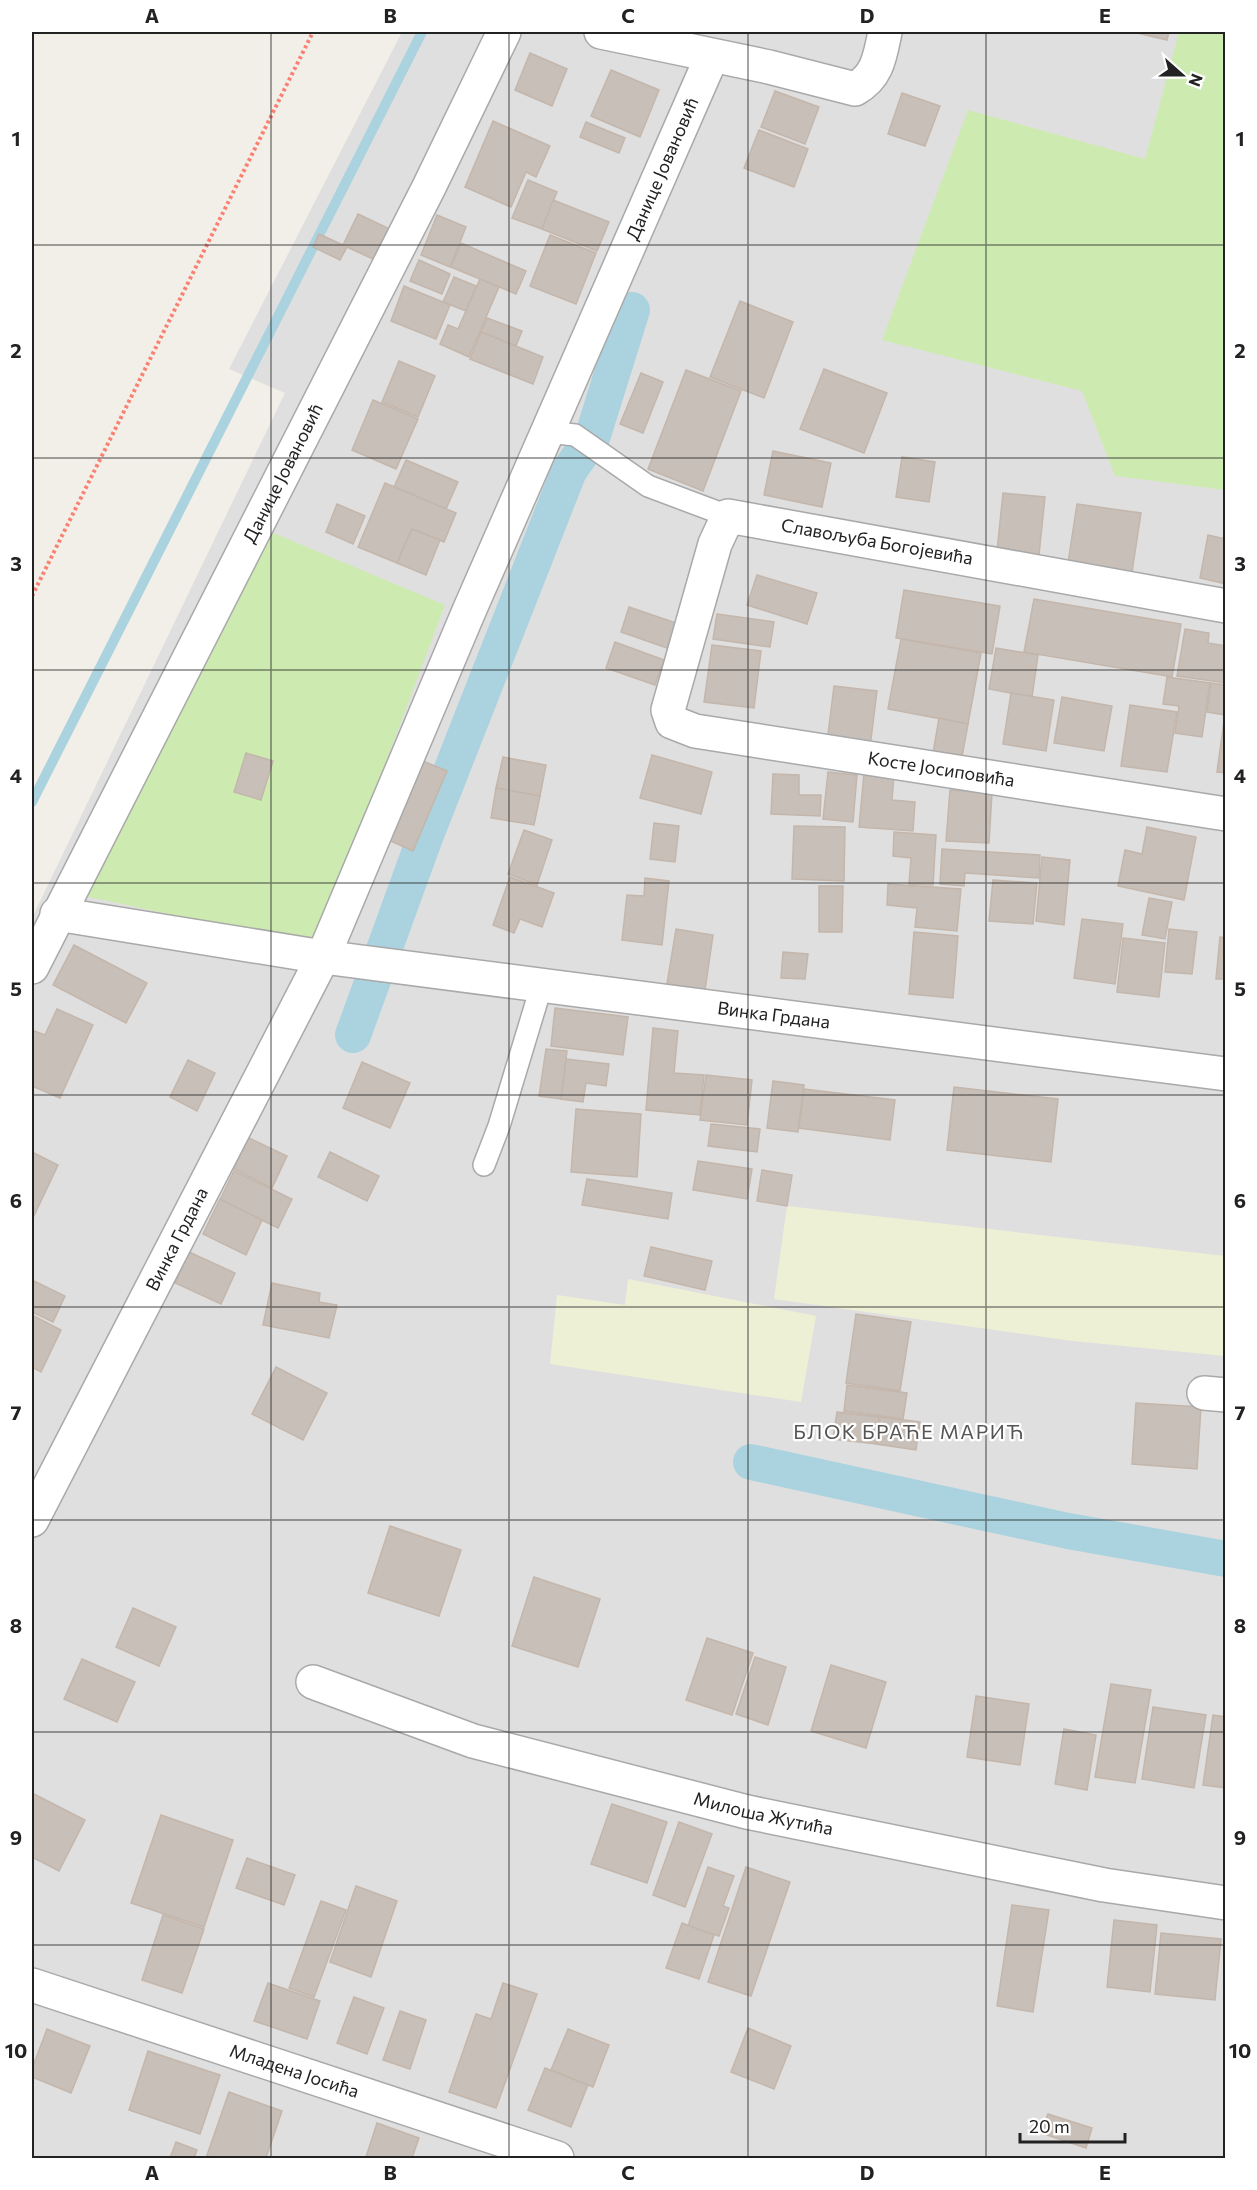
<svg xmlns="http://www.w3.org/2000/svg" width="1257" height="2190" viewBox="0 0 1257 2190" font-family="Commissioner,sans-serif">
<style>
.residential{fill:#e0dfdf}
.farmland{fill:#eef0d5}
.grass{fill:#cdebb0}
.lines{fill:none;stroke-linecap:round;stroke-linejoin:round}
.stream{stroke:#aad3df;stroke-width:10}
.canal{stroke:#aad3df;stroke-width:36}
.building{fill:#c7bfb8;stroke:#c4b6ab;stroke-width:1.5}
.lane-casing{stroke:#a9a9a9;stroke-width:24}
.street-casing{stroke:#a9a9a9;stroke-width:36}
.path{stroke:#fa8072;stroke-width:4;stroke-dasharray:3 3;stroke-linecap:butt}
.lane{stroke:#fff;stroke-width:21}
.street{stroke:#fff;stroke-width:33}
.grid{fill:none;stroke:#222;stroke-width:1.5;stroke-opacity:0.55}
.labels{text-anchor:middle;stroke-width:4.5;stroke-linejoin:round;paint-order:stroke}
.street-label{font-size:18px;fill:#222;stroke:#fff}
.neighbourhood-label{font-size:20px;letter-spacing:1.5px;fill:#555;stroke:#fff}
.neatline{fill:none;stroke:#222;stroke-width:2}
.grid-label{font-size:20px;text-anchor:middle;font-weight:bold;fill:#222}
</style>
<rect width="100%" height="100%" fill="#f2efe9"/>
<path class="residential" d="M402,32H1225V2158H32V918L285,393L229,369Z"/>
<g class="farmland">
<path d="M787,1206L1225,1256V1356L1073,1341L774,1299Z"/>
<path d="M628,1279L816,1316L801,1402L550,1364L557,1295L625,1305Z"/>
</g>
<g class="grass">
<path d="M1179,32H1225V490L1115,476L1082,391L882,340L968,110L1145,159Z"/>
<path d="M264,529L445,605L317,945L79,895Z"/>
</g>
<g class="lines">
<path class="stream" d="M32,802L422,32"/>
<g class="canal">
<path d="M592,438L632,310"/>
<path d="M353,1035L424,840L569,471L583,451"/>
<path d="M751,1462L1068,1531L1226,1559"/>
</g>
</g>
<g class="building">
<path d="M1133,32H1169L1167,40Z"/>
<path d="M530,53L567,69L552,106L515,90Z"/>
<path d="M611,70L659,90L640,137L591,116Z"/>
<path d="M775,91L819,107L805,144L761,127Z"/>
<path d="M902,93L940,106L925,146L888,134Z"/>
<path d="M493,121L550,146L536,177L526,172L511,207L465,187Z"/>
<path d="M586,122L625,138L619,153L580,137Z"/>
<path d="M759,130L808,149L794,187L744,168Z"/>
<path d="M528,180L557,192L542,229L512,218Z"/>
<path d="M553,200L609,222L597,251L542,229Z"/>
<path d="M358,214L392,230L377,261L347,247L340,260L313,247L319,234L343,245Z"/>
<path d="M437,215L466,227L450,267L421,255Z"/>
<path d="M550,235L596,253L576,304L530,286Z"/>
<path d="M461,243L526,271L516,294L451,267Z"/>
<path d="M419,260L450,274L442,294L410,281Z"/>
<path d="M454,277L476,286L466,311L443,302Z"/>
<path d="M480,279L499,287L469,357L440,344L448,325L458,329Z"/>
<path d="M404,286L450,305L436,339L391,321Z"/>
<path d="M740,301L793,322L764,398L710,377Z"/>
<path d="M487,318L522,331L516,346L481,332Z"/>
<path d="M481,332L543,357L533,384L470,359Z"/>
<path d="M399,361L435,376L418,417L382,402Z"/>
<path d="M824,369L887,393L864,453L800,429Z"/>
<path d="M686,370L741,391L703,491L648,469Z"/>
<path d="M641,373L663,382L643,433L620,424Z"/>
<path d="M373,400L418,419L396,469L352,450Z"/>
<path d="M773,451L831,463L822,507L764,495Z"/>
<path d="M902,457L935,462L929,502L896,497Z"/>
<path d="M406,460L458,482L446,509L394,487Z"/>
<path d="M385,483L456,513L444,542L412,529L397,563L358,547Z"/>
<path d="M1003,493L1045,497L1039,555L997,551Z"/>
<path d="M337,504L365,516L353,544L326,532Z"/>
<path d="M1077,504L1141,513L1132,572L1068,563Z"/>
<path d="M412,529L440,540L426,575L397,563Z"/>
<path d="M1208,535L1226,539V584L1200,578Z"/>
<path d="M757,575L817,593L807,624L747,605Z"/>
<path d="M904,590L1000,606L992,654L896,638Z"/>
<path d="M1034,599L1181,624L1172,677L1024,652Z"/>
<path d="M629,607L676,623L667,648L621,632Z"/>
<path d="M717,614L774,622L770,647L713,639Z"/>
<path d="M1185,629L1209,633L1208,643L1226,646V683L1177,676Z"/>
<path d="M901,639L981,653L968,724L888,709Z"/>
<path d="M615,642L664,660L655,685L606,668Z"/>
<path d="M712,645L761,651L754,708L704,702Z"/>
<path d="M996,648L1038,655L1032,697L989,689Z"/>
<path d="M1167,677L1210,683L1202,737L1175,733L1179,706L1163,704Z"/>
<path d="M1211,683L1226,685V715L1207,712Z"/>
<path d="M834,686L877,691L870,747L827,742Z"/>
<path d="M1011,693L1054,700L1046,751L1003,744Z"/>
<path d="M1062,697L1112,706L1104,751L1054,743Z"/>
<path d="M1130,705L1177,712L1167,772L1121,766Z"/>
<path d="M939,718L968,724L962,757L933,753Z"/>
<path d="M1224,721H1226V773L1217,772Z"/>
<path d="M246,753L273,761L261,800L234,792Z"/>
<path d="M652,755L712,772L701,814L640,798Z"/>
<path d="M503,757L546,765L540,796L496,788Z"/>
<path d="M416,758L447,771L413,851L382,837Z"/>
<path d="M828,772L857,775L853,822L823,819Z"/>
<path d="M864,773L894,775L892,800L915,802L913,831L859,827Z"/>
<path d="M773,774L799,775V795H821L820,816L771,814Z"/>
<path d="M496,788L540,796L534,825L491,818Z"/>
<path d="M950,790L992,793L989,843L946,841Z"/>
<path d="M654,823L679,826L675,862L650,859Z"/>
<path d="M794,826L845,827L844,881L792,879Z"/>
<path d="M1147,827L1196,837L1184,900L1118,886L1125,850L1142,854Z"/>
<path d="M524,830L552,840L537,885L508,874Z"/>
<path d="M894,832L936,835L933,885L909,884L911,858L893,856Z"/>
<path d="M942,849L1040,855L1039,878L965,873L964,886L940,884Z"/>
<path d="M1042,857L1070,860L1064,925L1036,921Z"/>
<path d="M510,877L554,893L542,927L520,919L514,933L493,925Z"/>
<path d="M645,878L669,881L662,945L622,940L627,895L644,896Z"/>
<path d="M993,880L1037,883L1033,924L989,921Z"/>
<path d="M888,884L961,889L957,931L915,927L917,908L887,905Z"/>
<path d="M819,886H843L842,932H819Z"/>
<path d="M1149,898L1172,902L1165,939L1142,935Z"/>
<path d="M1082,919L1123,924L1115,984L1074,978Z"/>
<path d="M676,929L713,935L705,990L667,984Z"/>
<path d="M1169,929L1197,932L1192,974L1165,972Z"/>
<path d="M914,932L958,936L953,998L909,994Z"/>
<path d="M1220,937L1226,938V979H1216Z"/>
<path d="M1123,938L1165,943L1159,997L1117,992Z"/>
<path d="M74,945L147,983L126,1023L53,985Z"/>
<path d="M783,952L808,954L805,979L781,978Z"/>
<path d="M555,1008L628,1017L623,1055L551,1046Z"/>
<path d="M57,1009L93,1025L60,1098L32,1086V1030L45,1035Z"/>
<path d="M653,1028L678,1031L674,1073L704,1075L700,1115L646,1110Z"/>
<path d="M546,1049L567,1051L561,1099L539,1096Z"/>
<path d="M566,1059L609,1064L606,1086L586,1083L583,1102L561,1099Z"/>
<path d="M188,1060L215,1073L197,1111L170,1097Z"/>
<path d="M362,1062L410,1083L390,1128L343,1108Z"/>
<path d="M706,1075L752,1080L747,1125L700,1120Z"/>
<path d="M773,1081L804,1085L798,1132L767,1128Z"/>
<path d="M954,1087L1058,1099L1051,1162L947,1150Z"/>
<path d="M804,1089L895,1100L890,1140L799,1128Z"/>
<path d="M576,1109L641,1114L637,1177L571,1172Z"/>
<path d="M711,1124L760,1129L757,1152L708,1146Z"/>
<path d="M245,1136L287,1156L272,1188L230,1167Z"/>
<path d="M32,1152L58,1165L32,1220Z"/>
<path d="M330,1152L379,1176L367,1201L318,1177Z"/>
<path d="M698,1161L752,1169L747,1199L693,1190Z"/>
<path d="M762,1170L792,1175L787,1206L757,1201Z"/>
<path d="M234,1171L292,1199L278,1228L220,1200Z"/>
<path d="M587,1179L672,1193L668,1219L582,1205Z"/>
<path d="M220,1199L262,1220L246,1255L203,1234Z"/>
<path d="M651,1247L712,1261L705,1290L644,1276Z"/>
<path d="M189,1252L235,1273L221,1304L175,1283Z"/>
<path d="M34,1281L65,1296L53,1322L32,1312Z"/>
<path d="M272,1283L320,1293L319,1302L337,1305L329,1338L263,1325Z"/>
<path d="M856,1314L911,1322L900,1391L846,1383Z"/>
<path d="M32,1315L61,1330L41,1372L32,1367Z"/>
<path d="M276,1367L327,1393L303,1440L252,1414Z"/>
<path d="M847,1385L907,1393L903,1419L844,1411Z"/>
<path d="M1136,1403L1201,1407L1197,1469L1132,1464Z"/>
<path d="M837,1412L879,1417L876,1444L833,1439Z"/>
<path d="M880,1417L920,1422L916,1450L876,1444Z"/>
<path d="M390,1526L461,1550L439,1616L368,1593Z"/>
<path d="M534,1577L600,1599L578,1667L512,1646Z"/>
<path d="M133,1608L176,1627L159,1666L116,1647Z"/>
<path d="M707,1638L753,1653L732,1715L686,1700Z"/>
<path d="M755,1657L786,1667L768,1725L736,1714Z"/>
<path d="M82,1659L135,1682L117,1722L64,1699Z"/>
<path d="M831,1665L886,1682L866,1748L811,1731Z"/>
<path d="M1111,1684L1151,1690L1135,1783L1095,1777Z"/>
<path d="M976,1696L1029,1704L1020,1765L967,1757Z"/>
<path d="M1153,1707L1206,1715L1194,1788L1142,1779Z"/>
<path d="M1213,1715L1226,1717V1788L1203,1785Z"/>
<path d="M1064,1729L1096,1735L1087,1790L1055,1784Z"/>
<path d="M32,1793L85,1820L59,1871L32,1857L34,1841L32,1839Z"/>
<path d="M612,1804L667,1822L647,1883L591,1864Z"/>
<path d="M161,1815L233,1840L204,1927L131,1903Z"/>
<path d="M679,1822L712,1834L685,1907L653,1895Z"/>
<path d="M247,1858L295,1875L284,1905L236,1888Z"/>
<path d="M708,1867L734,1876L723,1906L729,1908L719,1936L688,1926Z"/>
<path d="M746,1867L790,1882L751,1996L708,1982Z"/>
<path d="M356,1886L397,1901L371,1977L330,1962Z"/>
<path d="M321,1901L346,1910L314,1997L289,1988Z"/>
<path d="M1012,1905L1049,1910L1033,2012L997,2006Z"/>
<path d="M163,1915L204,1929L182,1993L142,1980Z"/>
<path d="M1114,1920L1157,1925L1150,1992L1107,1987Z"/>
<path d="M682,1923L714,1935L699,1979L666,1968Z"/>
<path d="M1161,1933L1221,1939L1215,2000L1155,1994Z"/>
<path d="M268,1983L320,2001L307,2039L254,2021Z"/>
<path d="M503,1983L537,1994L496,2108L449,2092L476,2014L491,2019Z"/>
<path d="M354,1997L384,2008L367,2054L337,2043Z"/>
<path d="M400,2011L426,2020L410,2069L383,2060Z"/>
<path d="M748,2028L791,2046L774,2089L731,2072Z"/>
<path d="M47,2029L90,2046L71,2093L32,2077V2069Z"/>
<path d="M568,2029L609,2045L593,2087L551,2070Z"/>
<path d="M148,2051L220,2075L200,2134L129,2110Z"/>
<path d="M545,2068L588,2085L571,2127L528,2110Z"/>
<path d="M229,2092L282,2111L266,2158H206Z"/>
<path d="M1048,2114L1092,2128L1086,2148L1041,2133Z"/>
<path d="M377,2123L419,2138L412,2158L366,2157Z"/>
<path d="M176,2142L197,2150L194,2158H170Z"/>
</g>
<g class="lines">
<g class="lane-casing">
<g id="lane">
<path d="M547,432L575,435L648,486L728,516"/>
<path d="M484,1165L499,1126L542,984"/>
</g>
</g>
<g class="street-casing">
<g id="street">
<path d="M601,32L769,67L855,89C878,76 880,56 885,32"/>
<path id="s1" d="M1226,606L728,516L715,544L668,710L672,722L695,731L1226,814"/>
<path id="s2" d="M57,914L323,957L1226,1074"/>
<path id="s3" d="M32,967L429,187L504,32"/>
<path d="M1204,1393L1226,1395"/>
<path id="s4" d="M32,1520L323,957L469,611L712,56"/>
<path id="s5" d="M313,1682L473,1741L747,1812L1104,1885L1226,1903"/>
<path id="s6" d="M32,1985L557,2158"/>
</g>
</g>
<path class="path" d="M32,596L313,32"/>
<use href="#lane" class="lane"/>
<use href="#street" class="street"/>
</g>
<path class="grid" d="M271,32V2158M509,32V2158M748,32V2158M986,32V2158M32,245H1226M32,458H1226M32,670H1226M32,883H1226M32,1095H1226M32,1307H1226M32,1520H1226M32,1732H1226M32,1945H1226"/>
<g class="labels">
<g class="street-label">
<text dy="6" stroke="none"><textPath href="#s4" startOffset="1492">Данице Јовановић</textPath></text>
<text dy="6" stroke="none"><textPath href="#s3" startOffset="554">Данице Јовановић</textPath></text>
<text transform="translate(877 542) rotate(10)" y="6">Славољуба Богојевића</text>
<text dy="6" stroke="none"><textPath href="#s1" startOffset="996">Косте Јосиповића</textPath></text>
<text dy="6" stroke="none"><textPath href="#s2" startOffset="724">Винка Грдана</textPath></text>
<text dy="6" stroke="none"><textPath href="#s4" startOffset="316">Винка Грдана</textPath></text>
<text dy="6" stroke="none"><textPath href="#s5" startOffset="470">Милоша Жутића</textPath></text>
<text dy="6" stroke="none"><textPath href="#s6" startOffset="276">Младена Јосића</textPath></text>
</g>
<g class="neighbourhood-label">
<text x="909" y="1439">БЛОК БРАЋЕ МАРИЋ</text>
</g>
</g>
<rect width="1257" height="2190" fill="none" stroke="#ffffff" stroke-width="66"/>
<g transform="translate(1182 75) rotate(111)" stroke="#ffffff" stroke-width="4.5" paint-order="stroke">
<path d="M0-4.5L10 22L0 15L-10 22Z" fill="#222222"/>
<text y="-9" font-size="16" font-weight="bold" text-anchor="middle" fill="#222222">N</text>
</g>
<path d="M1020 2133v9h105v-9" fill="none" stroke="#222222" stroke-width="3"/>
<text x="1029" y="2133" font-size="18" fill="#222222" stroke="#ffffff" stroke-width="4.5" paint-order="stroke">20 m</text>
<rect x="33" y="33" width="1191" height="2124" class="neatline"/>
<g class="grid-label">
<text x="152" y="23">A</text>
<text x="390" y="23">B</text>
<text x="628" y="23">C</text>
<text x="867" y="23">D</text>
<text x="1105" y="23">E</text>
<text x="16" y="146">1</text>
<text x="1240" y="146">1</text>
<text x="16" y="358">2</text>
<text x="1240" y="358">2</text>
<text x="16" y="571">3</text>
<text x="1240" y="571">3</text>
<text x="16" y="783">4</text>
<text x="1240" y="783">4</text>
<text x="16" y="996">5</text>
<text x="1240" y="996">5</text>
<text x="16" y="1208">6</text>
<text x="1240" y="1208">6</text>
<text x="16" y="1420">7</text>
<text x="1240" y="1420">7</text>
<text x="16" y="1633">8</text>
<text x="1240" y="1633">8</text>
<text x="16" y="1845">9</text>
<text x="1240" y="1845">9</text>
<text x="16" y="2058">10</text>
<text x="1240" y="2058">10</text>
<text x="152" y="2180">A</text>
<text x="390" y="2180">B</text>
<text x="628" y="2180">C</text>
<text x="867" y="2180">D</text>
<text x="1105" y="2180">E</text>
</g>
</svg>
